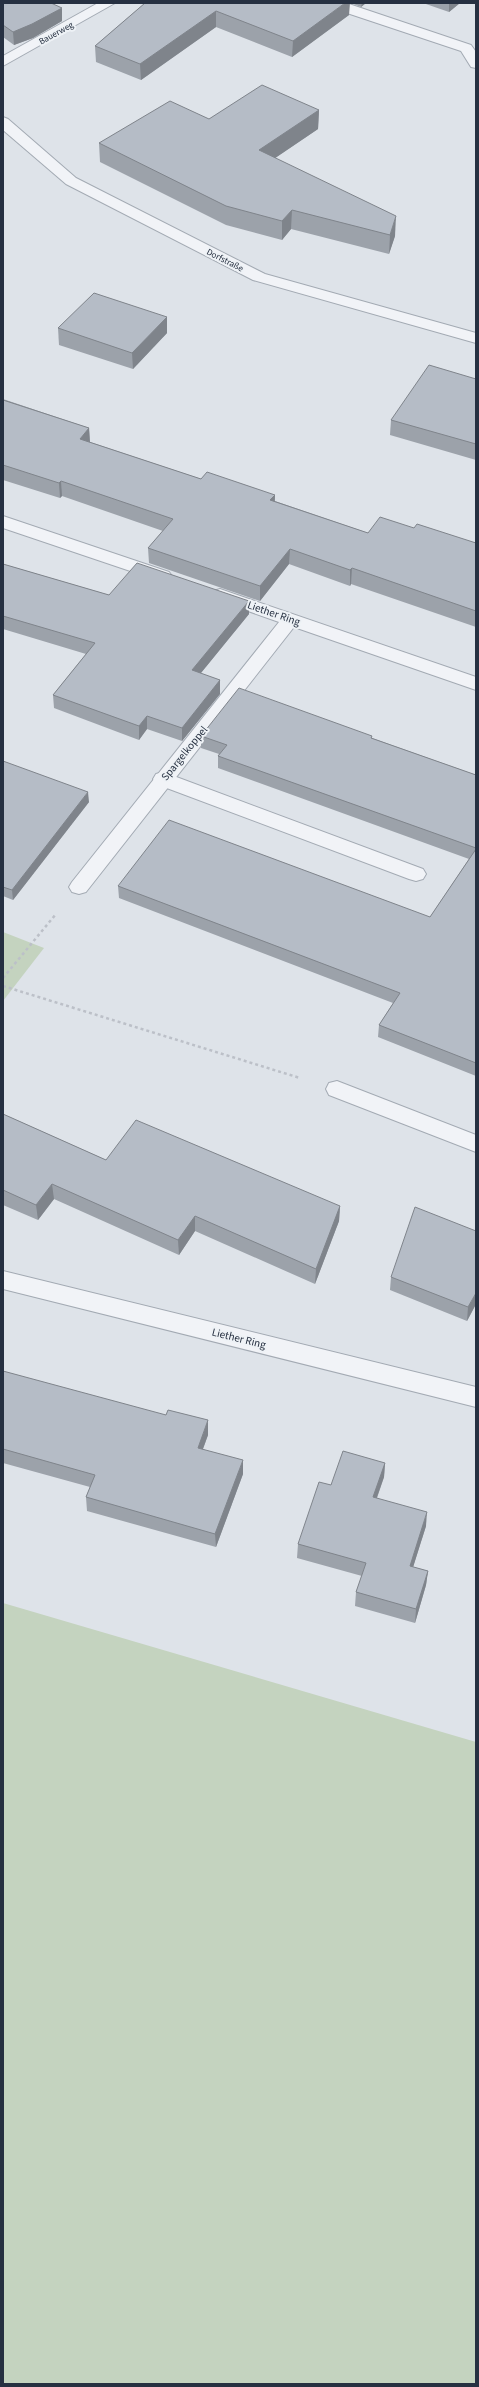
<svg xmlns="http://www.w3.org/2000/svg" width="479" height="2387" viewBox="0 0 479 2387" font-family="'Source Sans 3',sans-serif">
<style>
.green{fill:#c4d3bf}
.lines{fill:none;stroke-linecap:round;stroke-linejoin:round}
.service-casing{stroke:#a3aab3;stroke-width:2}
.minor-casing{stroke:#a3aab3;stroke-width:2}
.path{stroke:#bcc0c8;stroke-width:2.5;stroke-dasharray:3 3;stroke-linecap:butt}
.service{fill:#f1f3f7;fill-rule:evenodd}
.minor{fill:#f1f3f7;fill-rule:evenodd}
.wall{fill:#9ca2aa}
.shaded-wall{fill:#7f848b}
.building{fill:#b5bcc6;stroke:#7f848b}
.labels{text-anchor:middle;stroke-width:4;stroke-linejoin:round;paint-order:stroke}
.far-street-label{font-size:9px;fill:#263041;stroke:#eef2f6}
.street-label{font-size:11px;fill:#263041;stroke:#eef2f6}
</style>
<rect width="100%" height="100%" fill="#dee3e9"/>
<g class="green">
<path d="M3,932L44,948L3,1001Z"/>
<path d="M3,1603L476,1742V2384H3Z"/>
</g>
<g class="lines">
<g class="service-casing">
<g id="service">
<path d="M324,3H346L471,45L476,52V68L471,67L461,51L326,6Z"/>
<path d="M163,772L423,869L426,874L423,879L416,881L409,879L156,784L153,779L156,774Z"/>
<path d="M337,1081L476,1135V1152L329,1095L326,1089L329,1083Z"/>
</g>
</g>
<g class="minor-casing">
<g id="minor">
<path d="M98,3H115L3,66V56Z"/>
<path d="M3,117L8,119L76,178L265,274L476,333V343L253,280L66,184L3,130Z"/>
<path d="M3,516L169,572L172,576L169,580L163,582L157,580L3,528Z"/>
<path d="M220,589L476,677V690L294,627L86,892L79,894L72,892L69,887L72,882L279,622L214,599L211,595L214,591Z"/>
<path d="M3,1271L476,1387V1407L3,1289Z"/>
</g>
</g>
<g class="path">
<path d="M3,978L56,914"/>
<path d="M3,986L300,1078"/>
</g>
<use href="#service" class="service"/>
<use href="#minor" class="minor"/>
</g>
<g class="wall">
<path d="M3,3L62,21L33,38L14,45L3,37Z"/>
<path d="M145,3L349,15L292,57L216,27L141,80L96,62L95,46Z"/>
<path d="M351,3H366L361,7Z"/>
<path d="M423,3H460L449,12Z"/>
<path d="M319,110L318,129L275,158L395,236L389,254L291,229L282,240L226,225L100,162L99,143L209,119Z"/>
<path d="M167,317V333L133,369L59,345L58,328Z"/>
<path d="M476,379V460L390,435L391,420Z"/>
<path d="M3,399L89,428L90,442L201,479L275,495V501L368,533L414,528L476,543V627L351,584L350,586L289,564L260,601L149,563L148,548L163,531L62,496L60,498L3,480Z"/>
<path d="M3,564L109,595L249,614L200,674L220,680V694L182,741L147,729L139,740L54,708L53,695L86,654L3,629Z"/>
<path d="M201,736H372V738L476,775V1076L378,1037L379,1025L393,1003L119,898L118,886L430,917L469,859L218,768V756L219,754L201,748Z"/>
<path d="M3,761L89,802L13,900L3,896Z"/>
<path d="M3,1114L106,1160L340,1206L339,1221L315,1284L195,1231L179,1255L54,1199L38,1220L3,1205Z"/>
<path d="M391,1277L476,1304L467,1321L390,1290Z"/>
<path d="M3,1371L208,1435L203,1449L243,1474L216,1547L87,1511L86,1497L90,1487L3,1463Z"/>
<path d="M385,1463L384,1477L377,1498L426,1526L413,1567L428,1571L426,1585L415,1623L355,1606L356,1592L362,1576L297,1558L298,1544L331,1485Z"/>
</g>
<g class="shaded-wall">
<path d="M345,3H350L349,15L292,57L293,41Z"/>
<path d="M362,3H366L361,7Z"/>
<path d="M449,3H460L449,12Z"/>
<path d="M62,8V21L33,38L14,45L13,32Z"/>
<path d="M216,11V27L141,80L140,64Z"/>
<path d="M319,110L318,129L259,169V150Z"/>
<path d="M292,210L291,229L282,240V221Z"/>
<path d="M396,216L395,236L389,254L390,235Z"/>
<path d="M167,317V333L133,369L132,353Z"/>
<path d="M89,428L90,444L80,439Z"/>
<path d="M61,481L62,496L60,498L59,483Z"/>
<path d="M275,495L274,510L270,500Z"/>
<path d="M3,547L4,559L3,560Z"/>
<path d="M290,549L289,564L260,601V586Z"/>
<path d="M352,568L351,584L350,586V570Z"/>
<path d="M249,601V614L192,684V670Z"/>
<path d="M220,680V694L182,741V728Z"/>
<path d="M147,716V729L139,740V726Z"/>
<path d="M88,792L89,802L13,900L12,890Z"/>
<path d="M52,1184L54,1199L38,1220L36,1205Z"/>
<path d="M340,1206L339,1221L315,1284L316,1269Z"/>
<path d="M195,1216V1231L179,1255L178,1240Z"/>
<path d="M476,1293V1304L467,1321L468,1307Z"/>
<path d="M208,1420V1435L198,1462V1448Z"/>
<path d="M243,1460V1474L216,1547L215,1534Z"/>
<path d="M385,1463L384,1477L372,1511L373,1497Z"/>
<path d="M427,1512L426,1526L409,1580L410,1566Z"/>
<path d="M428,1571L426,1585L415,1623L416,1609Z"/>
</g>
<g class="building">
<path d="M3,3H51L62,8L32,24L13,32L3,25Z"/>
<path d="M145,3H345L293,41L216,11L140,64L95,46Z"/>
<path d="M262,85L319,110L259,150L396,216L390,235L292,210L282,221L226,206L99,143L170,101L209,119Z"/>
<path d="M94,293L167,317L132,353L58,328Z"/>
<path d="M429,365L476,379V444L391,420Z"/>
<path d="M3,400L89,428L80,439L201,479L207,472L275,495L270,500L368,533L380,517L414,528L417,524L476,543V611L352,568L350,570L290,549L260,586L148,548L173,519L61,481L59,483L3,465Z"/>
<path d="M137,563L249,601L192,670L220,680L182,728L147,716L139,726L53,695L95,643L3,616V564L109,595Z"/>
<path d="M239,688L372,736L371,738L476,775V848L218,756L227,745L201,736Z"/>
<path d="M3,761L88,792L12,890L3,887Z"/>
<path d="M169,820L430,917L476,849V1063L379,1025L400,993L118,886Z"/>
<path d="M3,1114L106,1160L136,1120L340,1206L316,1269L195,1216L178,1240L52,1184L36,1205L3,1190Z"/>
<path d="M415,1207L476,1231V1293L468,1307L391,1277Z"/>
<path d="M3,1371L166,1415L168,1410L208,1420L198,1448L243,1460L215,1534L86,1497L95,1475L3,1449Z"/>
<path d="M343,1451L385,1463L373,1497L427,1512L410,1566L428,1571L416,1609L356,1592L366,1563L298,1544L319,1482L331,1485Z"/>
</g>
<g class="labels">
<g class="far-street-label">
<text transform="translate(56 33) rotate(-29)" y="3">Bauerweg</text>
<text transform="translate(225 260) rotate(27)" y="3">Dorfstraße</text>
</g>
<g class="street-label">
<text transform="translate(274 613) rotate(19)" y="4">Liether Ring</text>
<text transform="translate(184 753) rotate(-51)" y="4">Spargelkoppel</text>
<text transform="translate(239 1338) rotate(14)" y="4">Liether Ring</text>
</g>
</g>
<rect width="479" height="2387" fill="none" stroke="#263041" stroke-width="8"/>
</svg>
